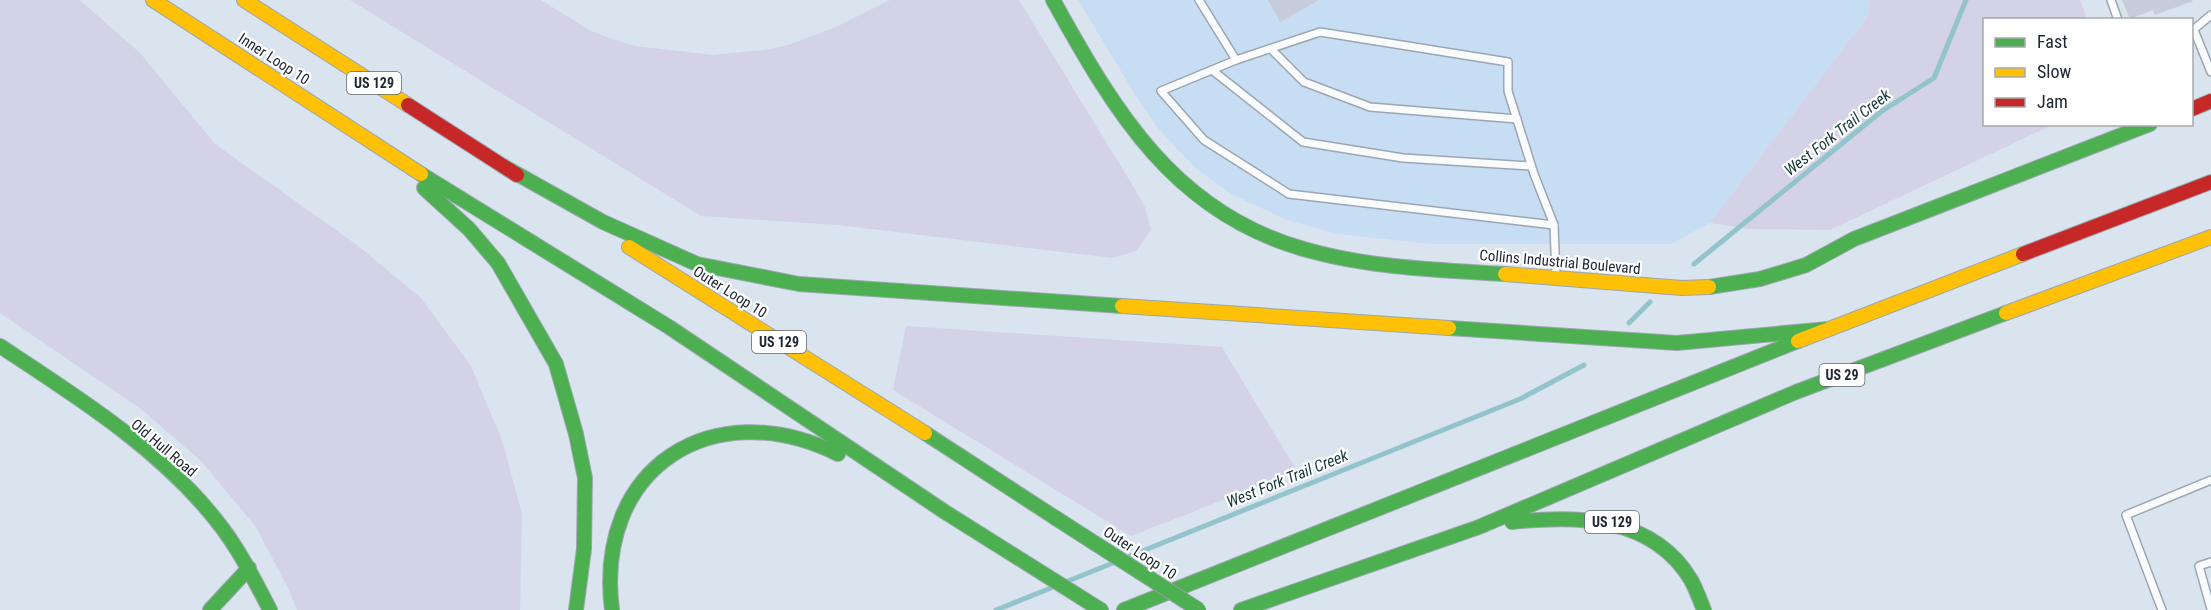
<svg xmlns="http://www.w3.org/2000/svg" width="2211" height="610" viewBox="0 0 2211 610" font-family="'Roboto Condensed',sans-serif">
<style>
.built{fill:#c7ddf4}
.green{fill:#d3d2e7}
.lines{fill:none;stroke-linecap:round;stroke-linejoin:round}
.stream{stroke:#94c4cb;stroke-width:5}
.building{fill:#c6ccda}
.lane-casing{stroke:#9ca6b0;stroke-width:10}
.fast-casing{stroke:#9ca6b0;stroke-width:16}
.slow-casing{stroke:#9ca6b0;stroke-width:16}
.jam-casing{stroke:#9ca6b0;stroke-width:16}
.lane{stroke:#f9fbfd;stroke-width:7}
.fast{stroke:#4caf50;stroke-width:14}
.slow{stroke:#ffc107;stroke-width:14}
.jam{stroke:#c62828;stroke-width:14}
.fast-bridge-casing{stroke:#93a3ac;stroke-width:16;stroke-linecap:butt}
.fast-bridge{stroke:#4caf50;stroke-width:14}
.labels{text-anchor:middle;stroke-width:4.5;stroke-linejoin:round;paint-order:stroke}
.shield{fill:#fff;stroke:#636970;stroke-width:1.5}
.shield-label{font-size:14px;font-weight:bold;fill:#202933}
.street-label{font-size:15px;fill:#202933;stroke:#fff}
.water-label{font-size:16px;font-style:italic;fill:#17383a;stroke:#fff}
</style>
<rect width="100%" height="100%" fill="#d9e4ef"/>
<path class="built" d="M1078,0H1869L1868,16L1710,223L1671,244H1431L1338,234L1287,220L1231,194L1195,168L1158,128L1136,96Z"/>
<g class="green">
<path d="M0,0H79L82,2L140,53L215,144L357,245L421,298L471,366L502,440L522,514L520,610H297L289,590L256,527L201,461L141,409L0,313Z"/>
<path d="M350,0H541L589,30L612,39L635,46L713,55L764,50L788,45L836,27L890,0H1019L1133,186L1145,207L1151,230L1136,251L1112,258L838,225L701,216Z"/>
<path d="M1869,0H2080L2087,19L1984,20V124L2052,125L1830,230L1749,229L1710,223L1868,16Z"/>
<path d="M906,326L1222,347L1297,471L1131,536L893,390Z"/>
</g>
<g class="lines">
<g class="stream">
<path d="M1694,264L1882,111L1934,78L1966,0"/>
<path d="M1629,323L1650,302"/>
<path d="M1130,556L1520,399L1584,365"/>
<path d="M1068,581L1113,563"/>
<path d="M996,610L1051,588"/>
</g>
</g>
<g class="building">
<path d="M1268,0H1319L1280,22Z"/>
<path d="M2122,0H2192L2193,1L2155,15L2153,10L2130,19Z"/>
</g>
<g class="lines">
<g class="lane-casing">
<g id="lane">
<path d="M1199,0L1236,60L1161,91L1204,140L1289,194L1554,225L1556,277"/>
<path d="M2111,0L2118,20"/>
<path d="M2193,30L2211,15"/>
<path d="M2194,30L2211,72"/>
<path d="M1271,49L1304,82L1370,107L1517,119"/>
<path d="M1236,60L1320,32L1508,62V91L1534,174L1554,225"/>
<path d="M1212,70L1303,142L1403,158L1531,166"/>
<path d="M2211,562L2199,566L2211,609"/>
<path d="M2162,610L2126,515L2211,480"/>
</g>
</g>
<g class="fast-casing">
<g id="fast">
<path d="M1053,0C1115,112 1175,214 1307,250C1371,268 1439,270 1505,274"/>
<path d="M503,166L603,222L697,264L799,284L1122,306"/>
<path d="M421,174L669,327L945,512L1101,610"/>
<path d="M424,188L469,229L498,263L556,364L576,434L585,478L584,549L576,610"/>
<path d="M1709,287L1760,279L1806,265L1854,239L2150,124"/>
<path d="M1449,328L1677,343L1828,329"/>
<path d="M0,346C76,396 159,448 216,520C238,547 254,579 270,610"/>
<path d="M925,433L1054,517"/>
<path d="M1512,522C1577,515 1653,516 1691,580C1696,589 1700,600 1704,610"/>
<path d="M210,610L249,568"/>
<path d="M612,610C594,468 712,392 838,454"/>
<path d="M1124,610L1798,341"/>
<path d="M1241,610L1479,527L1796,392L2006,313"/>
</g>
</g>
<g class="slow-casing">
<g id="slow">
<path d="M153,0L421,174"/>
<path d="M244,0L408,105"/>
<path d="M629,247L925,433"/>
<path d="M1505,274L1682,288L1709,287"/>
<path d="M1122,306L1449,328"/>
<path d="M2006,313L2211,237"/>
<path d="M1798,341L2023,254"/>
</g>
</g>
<g class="jam-casing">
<g id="jam">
<path d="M408,105L517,175"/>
<path d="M2192,109L2211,101"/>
<path d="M2023,254L2211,182"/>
</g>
</g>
<use href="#lane" class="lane"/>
<use href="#fast" class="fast"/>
<use href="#slow" class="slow"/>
<use href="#jam" class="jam"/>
<g class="fast-bridge-casing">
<path id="fast-bridge" d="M1054,517L1199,610"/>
</g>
<use href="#fast-bridge" class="fast-bridge"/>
</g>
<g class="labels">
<g class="shield">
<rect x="347" y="72" width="54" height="22" rx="4.5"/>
<rect x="752" y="331" width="54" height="22" rx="4.5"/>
<rect x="1819.5" y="364" width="45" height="22" rx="4.5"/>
<rect x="1585" y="511" width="54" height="22" rx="4.5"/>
</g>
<g class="shield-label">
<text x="374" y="88">US 129</text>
<text x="779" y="347">US 129</text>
<text x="1842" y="380">US 29</text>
<text x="1612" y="527">US 129</text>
</g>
<g class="street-label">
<text transform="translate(274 59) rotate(33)" y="5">Inner Loop 10</text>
<text transform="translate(1560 262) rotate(5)" y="5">Collins Industrial Boulevard</text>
<text transform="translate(730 292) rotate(32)" y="5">Outer Loop 10</text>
<text transform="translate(164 448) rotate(40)" y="5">Old Hull Road</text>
<text transform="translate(1140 553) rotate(33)" y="5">Outer Loop 10</text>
</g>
<g class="water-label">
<text transform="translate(1837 132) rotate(-38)" y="6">West Fork Trail Creek</text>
<text transform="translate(1287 478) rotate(-22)" y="6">West Fork Trail Creek</text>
</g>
</g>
<rect x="1983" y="18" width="210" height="108" fill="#ffffff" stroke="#a6a9ad" stroke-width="1.5"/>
<rect x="1995" y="38" width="30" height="9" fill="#4caf50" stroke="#a6a9ad" stroke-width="1.5"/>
<text x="2037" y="48" font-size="18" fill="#202933">Fast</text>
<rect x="1995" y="68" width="30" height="9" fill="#ffc107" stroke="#a6a9ad" stroke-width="1.5"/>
<text x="2037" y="78" font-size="18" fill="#202933">Slow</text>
<rect x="1995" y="98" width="30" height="9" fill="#c62828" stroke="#a6a9ad" stroke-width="1.5"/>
<text x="2037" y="108" font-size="18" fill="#202933">Jam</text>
</svg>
